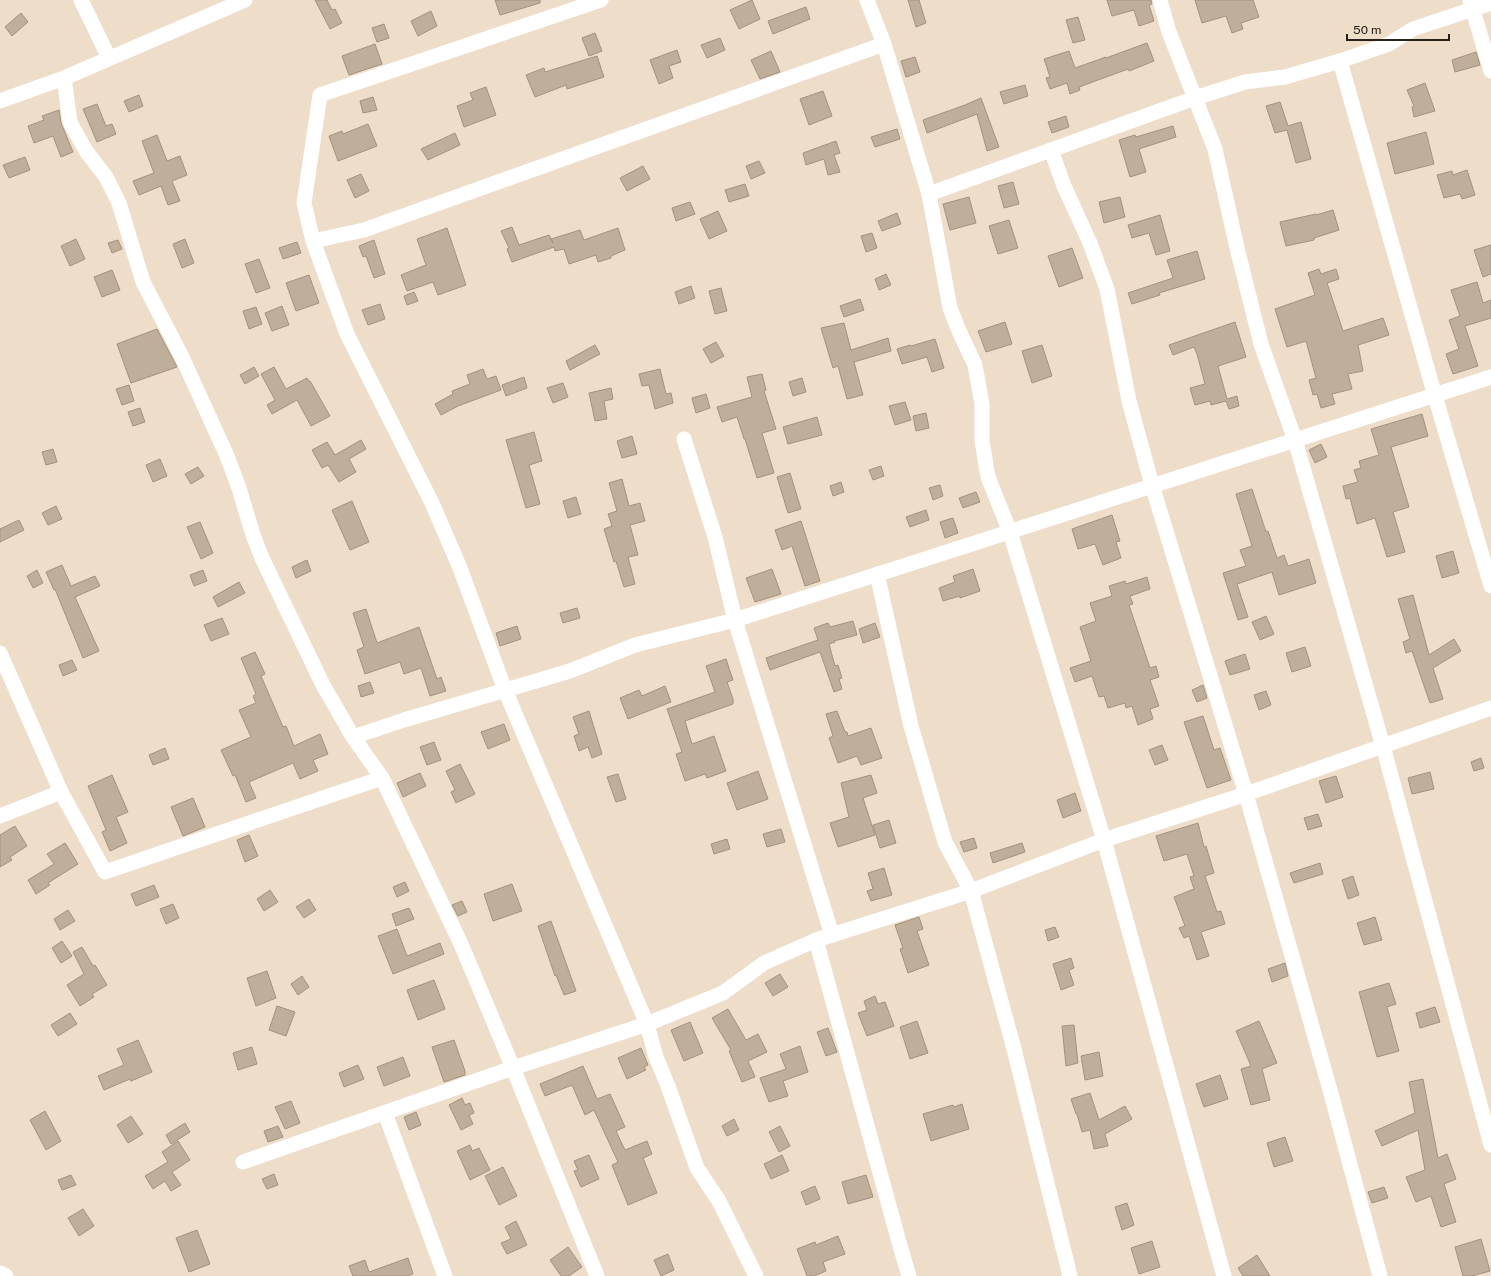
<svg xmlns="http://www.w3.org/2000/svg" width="1491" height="1276" viewBox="0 0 1491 1276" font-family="'Public Sans',sans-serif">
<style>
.building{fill:#bfaf9a;stroke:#a2927e}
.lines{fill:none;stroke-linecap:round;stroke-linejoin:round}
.street{stroke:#fff;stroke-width:15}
</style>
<rect width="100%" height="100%" fill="#eeddc8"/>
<g class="building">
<path d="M315,0H327L332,10L335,9L342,23L330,29Z"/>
<path d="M495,0H540V3L500,15Z"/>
<path d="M752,0L760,19L739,29L730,10Z"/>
<path d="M908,0H919L926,23L916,27Z"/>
<path d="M1107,0H1151L1152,4L1149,5L1154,21L1139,26L1134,10L1112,16Z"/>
<path d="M1195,0H1253L1259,17L1241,23L1243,29L1232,33L1226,16L1202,23Z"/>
<path d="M806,7L810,19L773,34L768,21Z"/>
<path d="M431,11L437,26L418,36L411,21Z"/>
<path d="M21,13L28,22L12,36L5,27Z"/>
<path d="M1078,17L1085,40L1073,43L1066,20Z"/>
<path d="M384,24L389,38L377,42L372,28Z"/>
<path d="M595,33L602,51L589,56L582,38Z"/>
<path d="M720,38L725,50L707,58L701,45Z"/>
<path d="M1147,43L1154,61L1129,71L1128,69L1079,87L1080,90L1070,94L1067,83L1050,89L1046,78L1050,77L1044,59L1069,51L1075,68L1106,57V58Z"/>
<path d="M375,44L382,64L349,75L342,56Z"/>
<path d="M677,50L681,62L669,66L673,78L659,84L650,60Z"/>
<path d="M771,51L780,72L760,79L751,60Z"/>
<path d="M1476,52L1480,65L1455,72L1452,60Z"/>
<path d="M597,56L604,77L567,89L566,85L535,97L526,75L544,68L545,72Z"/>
<path d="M915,57L920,72L906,77L901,61Z"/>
<path d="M1425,83L1435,111L1414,117L1412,107L1414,106L1407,90Z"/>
<path d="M1025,85L1028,96L1004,104L1000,92Z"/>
<path d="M486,87L496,115L464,127L457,106L473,100L470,93Z"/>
<path d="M823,91L832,116L809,125L800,99Z"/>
<path d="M139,95L143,106L129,112L124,101Z"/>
<path d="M373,97L377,110L363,113L360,101Z"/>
<path d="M981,98L999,147L987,151L977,114L927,133L923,120L965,105Z"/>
<path d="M1280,102L1288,126L1301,122L1311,159L1296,163L1287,130L1275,133L1266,106Z"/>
<path d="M97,104L106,126L112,124L116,134L97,142L83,109Z"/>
<path d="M59,110L61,123L73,152L61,157L53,136L34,143L28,126L44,120L42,116Z"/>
<path d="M1066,116L1069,127L1052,133L1048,122Z"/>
<path d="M368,124L377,146L338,161L329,136L342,131L343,134Z"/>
<path d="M1173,126L1176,137L1139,149L1146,172L1130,177L1119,140L1135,135L1136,137Z"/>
<path d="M897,129L900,139L875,147L871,137Z"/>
<path d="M1426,132L1434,164L1395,174L1387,143Z"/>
<path d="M455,133L460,145L428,160L421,149Z"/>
<path d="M157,135L167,161L180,156L187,175L172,181L180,201L168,205L161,186L139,195L133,181L154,173L142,141Z"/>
<path d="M836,141L840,153L834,155L840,172L828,175L824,159L806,165L803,153Z"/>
<path d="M25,157L30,170L9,178L3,165Z"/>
<path d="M759,161L765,173L751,179L746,166Z"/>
<path d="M643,166L650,179L627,191L620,178Z"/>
<path d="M1467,170L1475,195L1462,199L1460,194L1444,198L1437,175L1452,171L1453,175Z"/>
<path d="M361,174L369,191L355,198L347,180Z"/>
<path d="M1013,182L1019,204L1004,208L998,186Z"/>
<path d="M745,184L749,196L729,202L725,190Z"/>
<path d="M969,197L976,223L950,230L943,204Z"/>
<path d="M1120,197L1125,217L1104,223L1099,202Z"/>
<path d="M690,202L695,214L676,221L672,208Z"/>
<path d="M1333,210L1339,230L1314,238V240L1286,246L1280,222L1316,214V215Z"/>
<path d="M718,211L727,231L709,239L700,219Z"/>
<path d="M897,213L901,224L882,231L878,221Z"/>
<path d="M1160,215L1170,251L1156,255L1149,233L1132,238L1128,225Z"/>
<path d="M1009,220L1018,248L998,254L989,226Z"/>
<path d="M512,227L519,245L549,235L553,243L551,239L580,230L584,240L618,228L625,250L611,256V258L598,262L596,255L569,264L564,249L555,251L554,247L512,262L507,249L509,248L501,231Z"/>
<path d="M447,228L466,285L438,295L433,282L407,291L401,275L426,265L417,239Z"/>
<path d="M872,233L877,248L866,252L861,236Z"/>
<path d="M76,239L85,259L70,266L61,246Z"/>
<path d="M185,239L194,263L182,268L173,244Z"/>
<path d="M118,240L122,249L112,253L108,243Z"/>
<path d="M374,240L385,274L374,278L366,256L363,257L359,246Z"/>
<path d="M297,242L301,253L283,259L279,248Z"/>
<path d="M1491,245V274L1483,277L1474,250Z"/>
<path d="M1072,248L1083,278L1059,287L1048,256Z"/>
<path d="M1197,251L1205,279L1159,293L1160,295L1132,304L1128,293L1173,278L1167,260Z"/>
<path d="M259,259L270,288L256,293L245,264Z"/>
<path d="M1319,269L1321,274L1336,269L1339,279L1327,283L1343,331L1383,318L1389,335L1358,345L1363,371L1348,374L1352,389L1332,394L1335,404L1321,408L1317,394L1313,395L1309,380L1316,378L1306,341L1287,347L1275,309L1315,295L1308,273Z"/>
<path d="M112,270L120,290L102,297L94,277Z"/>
<path d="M886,274L891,285L879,290L875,279Z"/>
<path d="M309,275L319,303L296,311L286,283Z"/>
<path d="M1477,282L1483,303L1491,300V318L1465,326L1478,366L1453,374L1446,354L1459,349L1449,320L1460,316L1451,290Z"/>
<path d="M691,286L695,298L679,304L675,292Z"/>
<path d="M721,288L727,311L715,314L709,291Z"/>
<path d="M414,292L418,301L407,305L404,296Z"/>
<path d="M860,299L864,310L844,317L840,306Z"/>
<path d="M380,304L385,319L368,325L362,310Z"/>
<path d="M282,306L289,325L272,331L265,313Z"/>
<path d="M256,307L262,324L249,329L243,311Z"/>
<path d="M1005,322L1012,344L986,352L978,331Z"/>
<path d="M1235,322L1246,357L1218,366L1227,399L1237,396L1239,406L1229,409L1226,401L1211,405L1210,401L1195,405L1190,388L1205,384L1197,354L1194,347L1173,355L1169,345Z"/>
<path d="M844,323L851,350L888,338L891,351L854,362L863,395L847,399L838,366L833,368L821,328Z"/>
<path d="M157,329L177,367L131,383L117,344Z"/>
<path d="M935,339L944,368L932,372L927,357L902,364L897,349L910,345L911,346Z"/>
<path d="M716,342L724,356L711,363L703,349Z"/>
<path d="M595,345L600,354L570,370L566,361Z"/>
<path d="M1042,345L1052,376L1032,383L1022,351Z"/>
<path d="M254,367L259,376L245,384L240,375Z"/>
<path d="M274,367L286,389L307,378L309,381H310L330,416L311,426L297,400L272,414L267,405L275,400L261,374Z"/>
<path d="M483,369L487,379L496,376L501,390L458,406L441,415L435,404L453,394L452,391L470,384L467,375Z"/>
<path d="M660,369L666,394L671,393L673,403L655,409L649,385L642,386L639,374Z"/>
<path d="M762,374L766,390L764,391L776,429L762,433L774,473L757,478L745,439H744L737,417L722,422L717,407L752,397L747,377Z"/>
<path d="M524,377L527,388L506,396L502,385Z"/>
<path d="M802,378L806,392L793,396L789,382Z"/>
<path d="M563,383L568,397L553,403L547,388Z"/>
<path d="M129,385L134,401L122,405L116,389Z"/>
<path d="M611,388L613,399L604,401L607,419L595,421L589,393Z"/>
<path d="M706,394L710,408L696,413L692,398Z"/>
<path d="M905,402L911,420L895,425L889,406Z"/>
<path d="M140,408L145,422L133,426L128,412Z"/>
<path d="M926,413L929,428L916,431L913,416Z"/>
<path d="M1422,414L1428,436L1391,447L1409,507L1393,512L1405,552L1387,557L1375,518L1357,524L1350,498L1346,499L1343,486L1358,482L1354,470L1361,468L1359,461L1379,455L1371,429Z"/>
<path d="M817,417L822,435L788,444L783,427Z"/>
<path d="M534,432L542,461L529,465L540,504L526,508L506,440Z"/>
<path d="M632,436L637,454L622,458L617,441Z"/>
<path d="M361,440L366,449L349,459L356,472L339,482L328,465L322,468L312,450L327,442L335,455Z"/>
<path d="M1321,444L1327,457L1315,463L1309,450Z"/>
<path d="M53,449L57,462L46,465L42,452Z"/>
<path d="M160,459L167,476L153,482L146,465Z"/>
<path d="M881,466L884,476L873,480L869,470Z"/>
<path d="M198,467L204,476L191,484L185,474Z"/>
<path d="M790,473L801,509L788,513L777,477Z"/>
<path d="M622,479L629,506L640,503L645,521L630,525L638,555L628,557L635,584L624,587L616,561L614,562L604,529L612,526L608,514L617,511L609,483Z"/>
<path d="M841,482L844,492L833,496L830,486Z"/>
<path d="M940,485L943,496L933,500L929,488Z"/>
<path d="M1252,489L1266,532L1268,531L1277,558L1284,555L1288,566L1309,559L1316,583L1279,595L1272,572L1237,584L1248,617L1238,620L1223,573L1246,566L1240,550L1252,546L1236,494Z"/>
<path d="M976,492L980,502L963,508L959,498Z"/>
<path d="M576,497L581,514L568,518L563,501Z"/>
<path d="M352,501L369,542L350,550L332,510Z"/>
<path d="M56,506L62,519L48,525L42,513Z"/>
<path d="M926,510L929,520L910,527L906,517Z"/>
<path d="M1112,515L1120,541L1116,542L1121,558L1103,565L1095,544L1078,549L1072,529Z"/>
<path d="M953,518L958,533L945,538L940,522Z"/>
<path d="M19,520L24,530L0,542V529Z"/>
<path d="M801,521L820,581L805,586L792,546L782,550L775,530Z"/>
<path d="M200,522L213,553L201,559L187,527Z"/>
<path d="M1453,551L1459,573L1442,578L1436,556Z"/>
<path d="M307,560L311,571L296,578L292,567Z"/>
<path d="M62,565L71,586L95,576L100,586L75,597L99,651L83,658L55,589L54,590L46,572Z"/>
<path d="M772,569L781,594L755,602L746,578Z"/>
<path d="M973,569L980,591L960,598V596L943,601L939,588L955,582L953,576Z"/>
<path d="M37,570L43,583L33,588L27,576Z"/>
<path d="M203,570L207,581L194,586L190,575Z"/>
<path d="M1147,577L1150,589L1130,596L1133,604L1129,605L1150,668L1156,666L1159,677L1150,680L1159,706L1150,709L1153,719L1138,725L1132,706L1126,708L1125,703L1108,708L1104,696L1099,697L1092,676L1075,682L1070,668L1091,661L1080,627L1096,621L1090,603L1112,596L1109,586L1125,581L1126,584Z"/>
<path d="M239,582L245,593L218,607L213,597Z"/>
<path d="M1413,595L1429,655L1454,639L1461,651L1433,668L1443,699L1430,703L1412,651L1406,653L1403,642L1410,639L1398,599Z"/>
<path d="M577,608L580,618L563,623L560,613Z"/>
<path d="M366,609L377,643L419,627L437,679L441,677L446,691L430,696L421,668L404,674L400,662L365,674L357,650L364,647L353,613Z"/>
<path d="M1266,616L1274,634L1260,640L1252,622Z"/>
<path d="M222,618L229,634L211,641L204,625Z"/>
<path d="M853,621L857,635L834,641L835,642L829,644L835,666L838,665L842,678L839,679L842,689L834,692L820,652L770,670L766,658L818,640L814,628L828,623L830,627Z"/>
<path d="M875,623L880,637L863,643L859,629Z"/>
<path d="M517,626L521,639L500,646L496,633Z"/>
<path d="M1305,647L1311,666L1292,672L1286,653Z"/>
<path d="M255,652L265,674L261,676L283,727L286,726L294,746L320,734L328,754L313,760L318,771L300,779L293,763L249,782L256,798L246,802L235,775L233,776L221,750L251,737L239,710L256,703L253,696L256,694L241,658Z"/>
<path d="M1245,654L1250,669L1230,675L1225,661Z"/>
<path d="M726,659L733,680L727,682L733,699V704L685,721L692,744L714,736L726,771L707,778L705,774L685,781L676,754L682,752L667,709L715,692L706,666Z"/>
<path d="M72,660L77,670L63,676L59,665Z"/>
<path d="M370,682L374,693L361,697L358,686Z"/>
<path d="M1203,685L1207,698L1197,702L1192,690Z"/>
<path d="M665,686L671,702L628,719L620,698L639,690L642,696Z"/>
<path d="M1266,691L1271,705L1259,710L1254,695Z"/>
<path d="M589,711L602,754L592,758L588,747L579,751L574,736L579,734L573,717Z"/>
<path d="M837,711L845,732H847L848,736L871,728L882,758L861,765L857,756L838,763L829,738L833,736L826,714Z"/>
<path d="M1203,716L1214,750L1220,748L1231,780L1207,788L1184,722Z"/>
<path d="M504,724L510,740L488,749L481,732Z"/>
<path d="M434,742L441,760L427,765L420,747Z"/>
<path d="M1162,745L1168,760L1155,765L1149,750Z"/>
<path d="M165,748L169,759L153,765L149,755Z"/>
<path d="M1481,758L1484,768L1474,771L1471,762Z"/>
<path d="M460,764L475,794L456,803L451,792L455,790L446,771Z"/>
<path d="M758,771L768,799L737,810L727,783Z"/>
<path d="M1430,772L1434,789L1412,794L1408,778Z"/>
<path d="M420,773L426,786L403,797L397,783Z"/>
<path d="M618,774L626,799L616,802L607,777Z"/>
<path d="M112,775L128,812L116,817L127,843L110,851L102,832L106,830L88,786Z"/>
<path d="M871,775L877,793L863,798L875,835L838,847L830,823L849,817L841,783Z"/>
<path d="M1336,776L1343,797L1326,803L1319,781Z"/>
<path d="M1075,793L1081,811L1063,818L1057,800Z"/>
<path d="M193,798L205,827L183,836L171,807Z"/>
<path d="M1318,814L1322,826L1308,830L1304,818Z"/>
<path d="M889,820L896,843L880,848L873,825Z"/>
<path d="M1198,823L1204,847L1206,846L1214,873L1205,876L1217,912L1221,911L1225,924L1201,932L1209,956L1197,960L1189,936L1184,938L1179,928L1185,926L1174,897L1194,889L1190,877L1194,876L1187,854L1164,861L1156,836Z"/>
<path d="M15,826L27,846L10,857L12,860L0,867V835Z"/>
<path d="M781,829L785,842L767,847L763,834Z"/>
<path d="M249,835L258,856L245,862L237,840Z"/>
<path d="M974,838L977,848L964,852L960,842Z"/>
<path d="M727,839L730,849L714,854L711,844Z"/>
<path d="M65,843L78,864L48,883L50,885L36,894L28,880L54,864L47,854Z"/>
<path d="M1022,843L1025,852L993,863L990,853Z"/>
<path d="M1320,863L1323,874L1294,883L1290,873Z"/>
<path d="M884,868L892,895L871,901L867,891L873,889L868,873Z"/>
<path d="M1353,876L1359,895L1348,899L1342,880Z"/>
<path d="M405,882L409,891L397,897L393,887Z"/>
<path d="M512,884L522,911L493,921L484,894Z"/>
<path d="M154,885L159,897L136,906L131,894Z"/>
<path d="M270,890L278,902L264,911L257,899Z"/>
<path d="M309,899L316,910L304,918L296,907Z"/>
<path d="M462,901L467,912L458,916L452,905Z"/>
<path d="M173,904L179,918L166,924L160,909Z"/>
<path d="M409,908L414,919L396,926L392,914Z"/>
<path d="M68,910L75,921L60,930L54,919Z"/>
<path d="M919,917L923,929L917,931L929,965L908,973L900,949L903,948L895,925Z"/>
<path d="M1375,917L1382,940L1364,945L1357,923Z"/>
<path d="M551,921L576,991L564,995L556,975L555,976L538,926Z"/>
<path d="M1055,927L1059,937L1048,941L1045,930Z"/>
<path d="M397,929L407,956L440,943L444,954L393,974L378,936Z"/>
<path d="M62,941L72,956L61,963L52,948Z"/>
<path d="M82,947L93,966L95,965L107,985L92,994L94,997L80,1006L67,985L84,974L73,952Z"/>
<path d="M1071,958L1074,968L1069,970L1074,985L1061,990L1053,964Z"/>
<path d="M1285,963L1288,976L1272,982L1268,969Z"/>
<path d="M267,971L276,998L256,1006L247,978Z"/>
<path d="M780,974L788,987L773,996L765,983Z"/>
<path d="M302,976L309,987L298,995L291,984Z"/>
<path d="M434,980L445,1009L418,1020L407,990Z"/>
<path d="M1389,983L1396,1004L1387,1007L1399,1051L1377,1057L1359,992Z"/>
<path d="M875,996L878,1004L885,1002L894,1026L867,1036L858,1013L867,1010L864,1001Z"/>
<path d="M277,1006L295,1012L286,1036L269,1030Z"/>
<path d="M1435,1007L1440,1022L1420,1028L1416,1013Z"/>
<path d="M728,1009L746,1040L758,1034L767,1052L748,1061L755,1077L742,1082L729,1051L731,1050L712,1018Z"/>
<path d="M70,1013L77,1024L58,1036L51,1025Z"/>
<path d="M917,1021L928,1053L910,1059L900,1027Z"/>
<path d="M1259,1021L1277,1063L1262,1069L1270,1100L1251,1105L1241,1069L1251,1066L1236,1031Z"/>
<path d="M690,1022L703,1053L684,1061L671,1030Z"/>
<path d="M1074,1025L1078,1063L1066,1066L1062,1026Z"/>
<path d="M828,1028L837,1052L826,1056L817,1032Z"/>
<path d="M138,1040L152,1072L131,1081L130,1079L104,1090L98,1076L124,1065L117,1049Z"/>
<path d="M454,1040L465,1071V1075L444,1082L432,1047Z"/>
<path d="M800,1046L808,1072L783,1081L788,1096L769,1102L760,1078L786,1069L780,1054Z"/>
<path d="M252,1047L257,1064L238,1070L233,1053Z"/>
<path d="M641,1048L648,1065L644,1067L646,1070L627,1079L618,1058Z"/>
<path d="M1099,1052L1103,1076L1085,1080L1081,1056Z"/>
<path d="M403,1057L410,1076L384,1086L377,1067Z"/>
<path d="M358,1065L364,1079L344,1087L339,1073Z"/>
<path d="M583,1066L597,1099L610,1094L625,1127L616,1131L625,1150L647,1141L652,1154L643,1158L657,1193L628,1205L612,1165L618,1162L594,1110L585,1115L572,1085L545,1096L540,1084Z"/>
<path d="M1220,1075L1228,1099L1204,1107L1196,1084Z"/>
<path d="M1423,1079L1438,1158L1447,1154L1456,1179L1444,1184L1456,1222L1441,1227L1431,1196L1416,1202L1406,1177L1425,1170L1418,1130L1382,1146L1375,1131L1415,1113L1409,1082Z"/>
<path d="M1090,1093L1099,1120L1125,1106L1132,1119L1105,1134L1108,1146L1094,1149L1090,1130L1082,1132L1077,1114H1076L1071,1099Z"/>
<path d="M462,1098L465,1105L470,1103L474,1113L469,1115L473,1124L461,1130L449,1105Z"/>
<path d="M291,1101L300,1123L285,1129L275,1107Z"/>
<path d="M962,1104L969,1129L931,1141L923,1114L953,1105L954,1107Z"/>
<path d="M45,1111L61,1141L46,1150L30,1120Z"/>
<path d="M416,1112L421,1125L409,1130L404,1117Z"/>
<path d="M131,1116L143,1134L128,1143L117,1125Z"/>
<path d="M734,1119L739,1130L727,1136L722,1126Z"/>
<path d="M185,1123L190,1132L171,1144L166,1135Z"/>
<path d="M278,1126L283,1137L268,1142L264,1131Z"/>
<path d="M780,1126L790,1146L779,1152L769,1132Z"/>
<path d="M1285,1137L1293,1161L1274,1167L1267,1143Z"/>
<path d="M178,1141L190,1160L172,1172L181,1185L171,1191L165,1181L153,1189L145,1176L168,1162L162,1152Z"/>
<path d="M470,1145L472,1151L479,1148L490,1170L470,1180L457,1151Z"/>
<path d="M589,1155L599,1179L581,1187L574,1171L578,1170L574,1161Z"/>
<path d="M782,1155L789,1171L771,1179L764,1164Z"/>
<path d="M503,1167L517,1196L499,1205L485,1176Z"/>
<path d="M274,1174L278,1185L267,1189L262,1179Z"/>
<path d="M71,1175L76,1185L62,1190L58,1180Z"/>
<path d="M866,1175L873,1197L848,1204L842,1182Z"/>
<path d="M815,1186L820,1199L806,1205L801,1192Z"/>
<path d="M1384,1187L1388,1198L1372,1203L1368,1192Z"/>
<path d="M1127,1203L1134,1225L1122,1230L1115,1207Z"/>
<path d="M83,1209L94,1226L79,1236L68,1218Z"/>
<path d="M516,1221L527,1245L507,1254L501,1243L511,1239L505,1227Z"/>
<path d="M197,1230L210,1264L189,1272L176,1238Z"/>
<path d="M838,1236L845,1254L823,1262L826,1271L814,1276H807L797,1249L815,1242L816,1245Z"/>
<path d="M1481,1239L1490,1271L1472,1276H1463L1455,1247Z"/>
<path d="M1152,1241L1160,1267L1139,1274L1131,1248Z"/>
<path d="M568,1247L582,1267L569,1276H561L550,1260Z"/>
<path d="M668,1254L674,1270L661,1276L654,1260Z"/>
<path d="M1257,1255L1270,1276H1243L1238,1268Z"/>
<path d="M408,1258L413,1274L407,1276H353L349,1266L365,1260L369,1272Z"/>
</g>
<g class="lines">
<g class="street">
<path d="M81,0L109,58"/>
<path d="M601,0L320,95L304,203L313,241L347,334L432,503L460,568L505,690L647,1024L656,1057L668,1086L697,1168L719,1201L756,1276"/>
<path d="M867,0L884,44L929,194L950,308L959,331L975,365L982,404V441L988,477L1010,532L1104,840L1224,1276"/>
<path d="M1160,0L1169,32L1215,149L1237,248L1261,344L1295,440L1383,746L1491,1145"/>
<path d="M1470,0L1491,71"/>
<path d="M1340,61L1435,396L1491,586"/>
<path d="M64,78L70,122L86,151L106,177L119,203L143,282L182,357L227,456L239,488L253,535L262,558L323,685L353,737L382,778L461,944L513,1068L597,1276"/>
<path d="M0,101L64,78L245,0"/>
<path d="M1051,150L1064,186L1090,243L1107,289L1129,401L1152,485L1246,794L1330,1090L1380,1276"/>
<path d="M929,194L1195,98L1245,82L1285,77L1340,61L1389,44L1413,29L1491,3"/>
<path d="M313,241L364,230L884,44"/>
<path d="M684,439L715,537L735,620L832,935"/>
<path d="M877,574L911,726L945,842L971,891L1014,1049L1070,1276"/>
<path d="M0,653L61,792L105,872L382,778"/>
<path d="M353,737L404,720L570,671L635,645L735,620L1491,377"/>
<path d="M0,816L61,792"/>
<path d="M816,940L899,1242L909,1276"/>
<path d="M385,1113L445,1276"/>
<path d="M243,1162L513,1068L647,1024L723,993L764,963L816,940L971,891L1104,840L1246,794L1491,708"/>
<path d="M0,1273L6,1276"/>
</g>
</g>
<path d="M1347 34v6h102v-6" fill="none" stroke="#272119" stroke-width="2"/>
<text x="1353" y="34" font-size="12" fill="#272119" stroke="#eeddc8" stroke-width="3" paint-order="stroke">50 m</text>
</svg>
